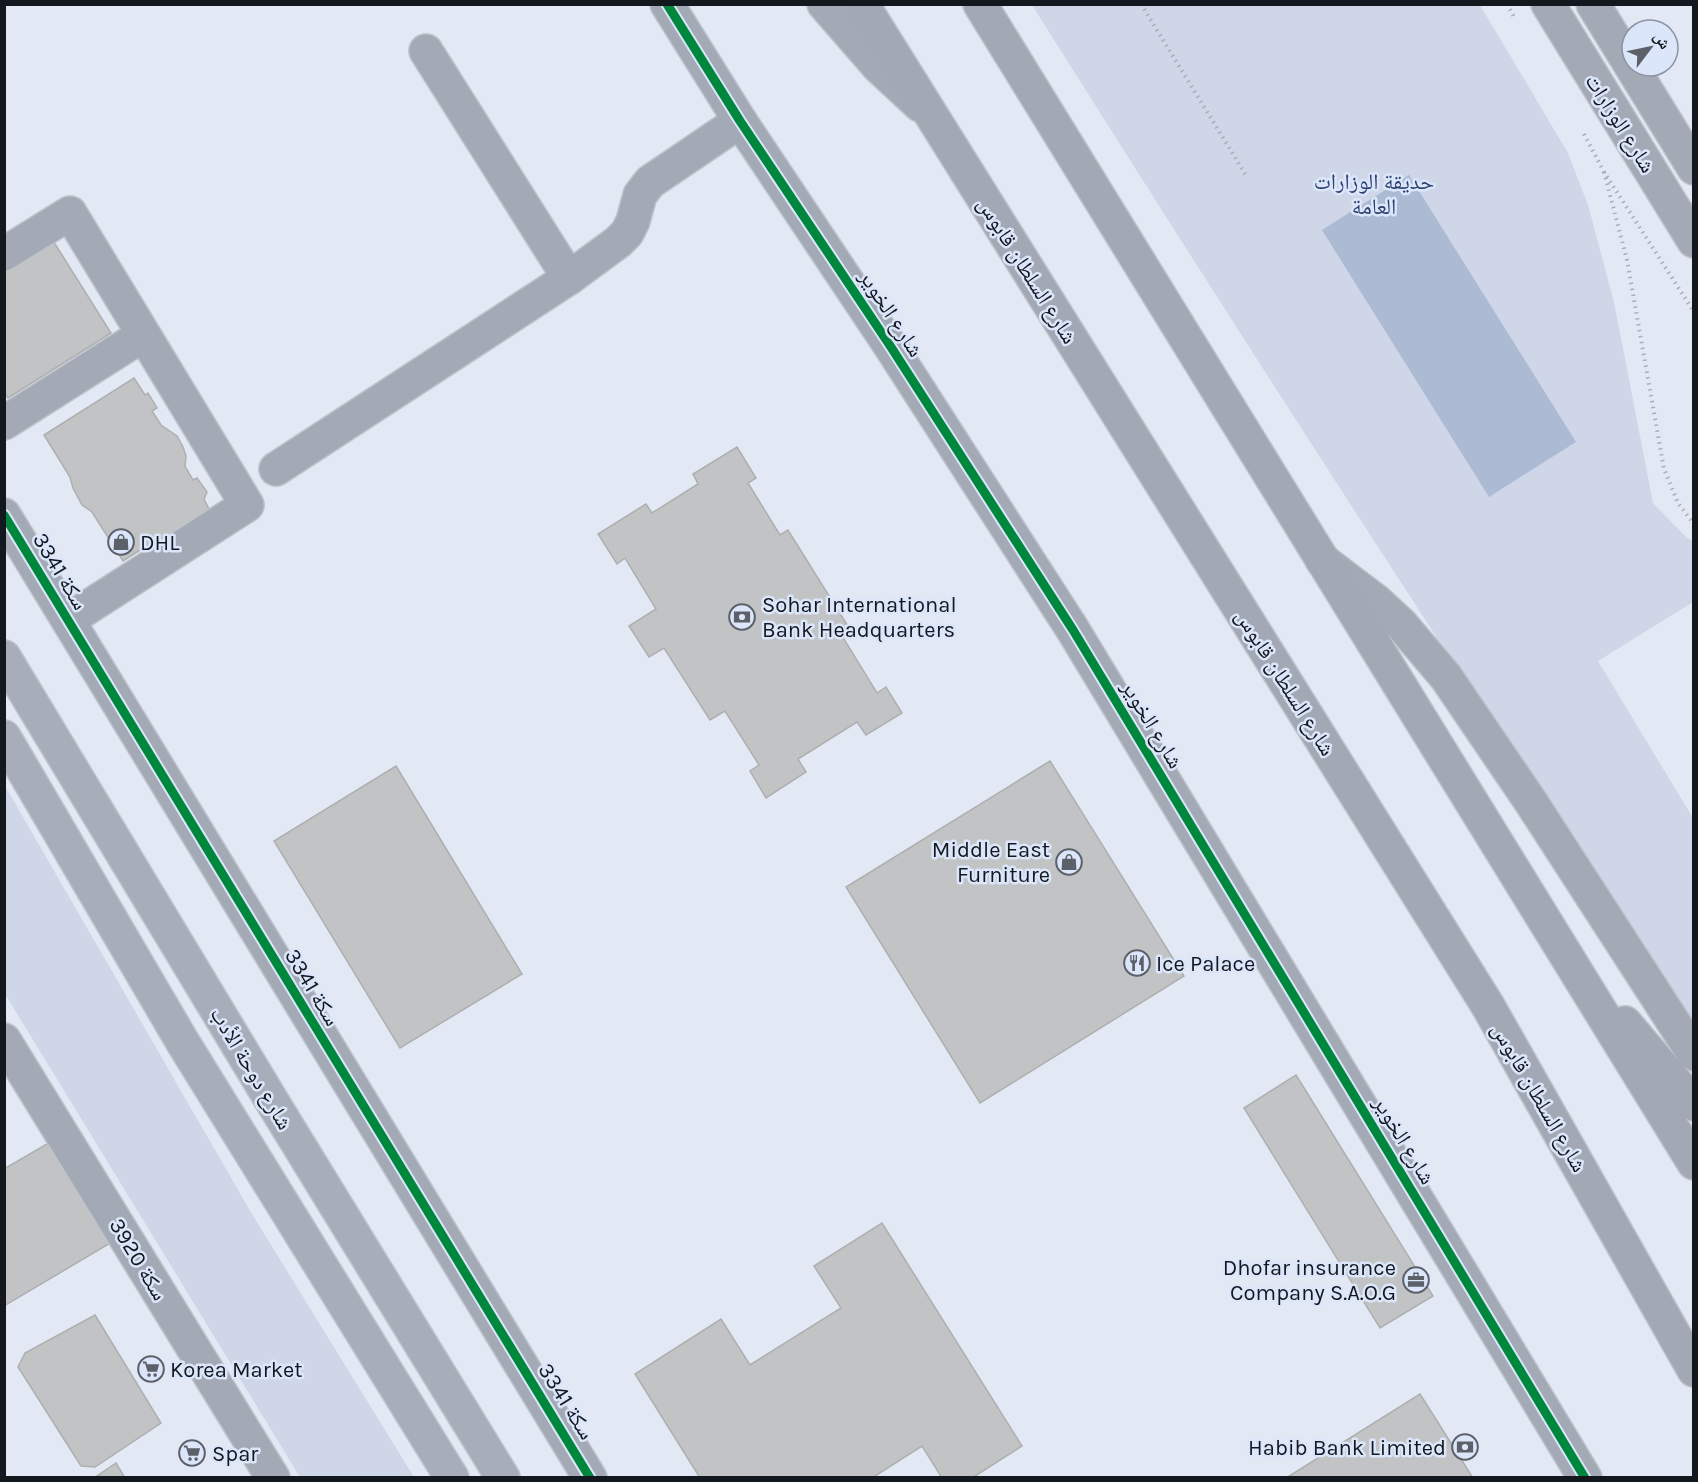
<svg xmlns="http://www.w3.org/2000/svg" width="1698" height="1482" viewBox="0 0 1698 1482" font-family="Karla,'Noto Naskh Arabic',sans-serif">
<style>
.green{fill:#ced6e7}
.water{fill:#adbad4}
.building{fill:#c1c3c4;stroke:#adafb0;stroke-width:1.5}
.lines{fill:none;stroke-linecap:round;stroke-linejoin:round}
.minor-casing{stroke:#bfc4cc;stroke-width:36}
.major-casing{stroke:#bfc4cc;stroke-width:36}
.highway-casing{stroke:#bfc4cc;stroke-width:36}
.path{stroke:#a9aeb8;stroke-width:4;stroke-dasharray:1.5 4.5;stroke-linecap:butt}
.minor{stroke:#a4aab5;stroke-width:33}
.major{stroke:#a7adb9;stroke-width:33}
.highway{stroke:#a2a8b4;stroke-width:33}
.cycleway-casing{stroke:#dce6fb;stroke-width:13}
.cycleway{stroke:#00873e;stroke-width:9}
.labels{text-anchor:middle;stroke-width:5;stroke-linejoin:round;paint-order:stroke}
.street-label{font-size:22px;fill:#13171e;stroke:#dce6fb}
.park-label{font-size:22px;fill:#2d416f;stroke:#dce6fb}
.poi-label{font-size:22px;fill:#13171e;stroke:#dce6fb;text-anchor:start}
</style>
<rect width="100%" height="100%" fill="#e3e9f4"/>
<g class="green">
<path d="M1032,5H1480L1568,153L1588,205L1614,302L1653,503L1687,538L1693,541V602L1598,661L1693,818V1030C1470,690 1248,349 1032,5Z"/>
<path d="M4,784L252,1214L414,1477H300L5,994Z"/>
</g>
<path class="water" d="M1409,175L1576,442L1489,497L1322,230Z"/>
<g class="building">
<path d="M52,239L111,333L8,398L4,392V268Z"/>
<path d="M134,378L145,395L148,393L157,408L152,411L161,425L177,436L183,447L186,456L185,466L193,480L197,478L207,492L204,499L210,511L162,539L161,543L145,553L140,550L123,561L92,512L82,505L73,488L70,477L44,435Z"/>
<path d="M737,447L756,478L748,483L780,535L788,530L851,631L842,636L877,693L886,687L902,713L866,735L857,722L798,759L806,772L766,798L750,771L759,765L725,711L710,720L664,648L649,657L629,626L656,609L625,558L617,564L598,534L646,504L652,513L698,484L693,474Z"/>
<path d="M1050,761L1184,976L980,1103L846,887Z"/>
<path d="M396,766L522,974L400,1048L274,841Z"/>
<path d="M1296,1075L1433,1296L1380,1328L1244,1108Z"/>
<path d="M52,1141L112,1242L4,1306V1169Z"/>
<path d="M882,1223L1022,1446L972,1478H942L922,1446L872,1478H700L635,1374L721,1319L750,1365L841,1308L814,1266Z"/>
<path d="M95,1315L161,1423L95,1467L81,1466L18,1367L25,1353Z"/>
<path d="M1420,1394L1473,1478H1286Z"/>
<path d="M116,1463L125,1478H94Z"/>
</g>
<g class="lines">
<g class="minor-casing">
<g id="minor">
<path d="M667,4L740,121L889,344L1073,630L1585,1478"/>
<path d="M824,4L878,66L920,105"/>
<path d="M1548,4L1694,241"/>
<path d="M1593,4L1694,168"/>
<path d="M426,51L569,278"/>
<path d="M4,254L70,213L247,505L68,620"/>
<path d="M4,423L143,335"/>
<path d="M276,469L569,278L618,242L627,233L633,221L640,195L650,182L740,121"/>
<path d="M4,515L590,1478"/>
<path d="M1322,560L1376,601L1401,624L1446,677L1531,802L1694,1054"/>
<path d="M4,1040L273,1478"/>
</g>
</g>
<g class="major-casing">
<g id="major">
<path d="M4,657L273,1103L503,1478"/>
<path d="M4,737L182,1041L452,1478"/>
</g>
</g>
<g class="highway-casing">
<g id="highway">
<path d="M862,4L1488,1006L1694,1370"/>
<path d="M980,4L1694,1163"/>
<path d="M1625,1023L1694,1104"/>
</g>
</g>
<g class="path">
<path d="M1141,4L1247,177"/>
<path d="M1507,4L1514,17"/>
<path d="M1584,134L1604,172L1694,312"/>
<path d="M1604,172L1627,260L1664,469L1678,503L1694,524"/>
</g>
<use href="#minor" class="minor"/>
<use href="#major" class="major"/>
<use href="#highway" class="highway"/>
<g class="cycleway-casing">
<g id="cycleway">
<path d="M667,4L740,121L889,344L1073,630L1585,1478"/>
<path d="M4,515L590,1478"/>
</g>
</g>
<use href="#cycleway" class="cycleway"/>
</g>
<defs>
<g id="shop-ring" transform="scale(1.35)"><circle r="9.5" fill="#dce6fb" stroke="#5c6069" stroke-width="1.5"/><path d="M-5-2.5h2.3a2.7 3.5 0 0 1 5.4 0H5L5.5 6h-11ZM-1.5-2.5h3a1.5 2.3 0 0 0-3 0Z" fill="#5c6069"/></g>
<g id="bank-ring" transform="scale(1.35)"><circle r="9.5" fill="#dce6fb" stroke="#5c6069" stroke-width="1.5"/><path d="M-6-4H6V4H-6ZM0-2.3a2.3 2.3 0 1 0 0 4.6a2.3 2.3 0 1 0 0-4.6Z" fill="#5c6069"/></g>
<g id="restaurant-ring" transform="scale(1.35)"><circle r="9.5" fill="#dce6fb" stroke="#5c6069" stroke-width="1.5"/><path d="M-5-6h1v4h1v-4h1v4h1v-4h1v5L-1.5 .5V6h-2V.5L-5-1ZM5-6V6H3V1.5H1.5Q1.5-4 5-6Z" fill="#5c6069"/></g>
<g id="office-ring" transform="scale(1.35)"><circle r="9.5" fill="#dce6fb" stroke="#5c6069" stroke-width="1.5"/><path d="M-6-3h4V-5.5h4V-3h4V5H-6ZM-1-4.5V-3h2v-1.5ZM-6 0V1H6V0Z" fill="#5c6069"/></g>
<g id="supermarket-ring" transform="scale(1.35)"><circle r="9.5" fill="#dce6fb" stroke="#5c6069" stroke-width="1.5"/><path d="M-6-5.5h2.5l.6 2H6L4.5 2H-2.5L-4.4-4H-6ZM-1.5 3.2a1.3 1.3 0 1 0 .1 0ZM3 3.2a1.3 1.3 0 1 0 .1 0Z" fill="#5c6069"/></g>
</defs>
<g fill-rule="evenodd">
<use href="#shop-ring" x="121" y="542"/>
<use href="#bank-ring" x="742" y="617"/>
<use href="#shop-ring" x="1069" y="862"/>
<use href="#restaurant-ring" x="1137" y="963"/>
<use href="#office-ring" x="1416" y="1280"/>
<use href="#supermarket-ring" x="151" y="1369"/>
<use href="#bank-ring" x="1465" y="1447"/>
<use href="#supermarket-ring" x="192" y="1453"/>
</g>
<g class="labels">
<g class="street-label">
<text transform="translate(1621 123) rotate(58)" y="8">شارع الوزارات</text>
<text transform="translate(1028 270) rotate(58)" y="8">شارع السلطان قابوس</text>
<text transform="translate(892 313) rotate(57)" y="8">شارع الخوير</text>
<text transform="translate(61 571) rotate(59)" y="8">سكة 3341</text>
<text transform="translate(1286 682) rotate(58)" y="8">شارع السلطان قابوس</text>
<text transform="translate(1153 724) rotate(59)" y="8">شارع الخوير</text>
<text transform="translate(313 987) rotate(59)" y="8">سكة 3341</text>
<text transform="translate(252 1068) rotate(59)" y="8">شارع دوحة الأدب</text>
<text transform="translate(1540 1097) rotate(60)" y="8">شارع السلطان قابوس</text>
<text transform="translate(1405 1140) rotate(59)" y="8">شارع الخوير</text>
<text transform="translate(139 1259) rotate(59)" y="8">سكة 3920</text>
<text transform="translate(567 1401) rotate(58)" y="8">سكة 3341</text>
</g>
<g class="park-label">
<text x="1374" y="189">حديقة الوزارات<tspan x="1374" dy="25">العامة</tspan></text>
</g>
<g class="poi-label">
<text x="140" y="550">DHL</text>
<text x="762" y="612">Sohar International<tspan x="762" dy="25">Bank Headquarters</tspan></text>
<text x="1050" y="857" text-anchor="end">Middle East<tspan x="1050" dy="25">Furniture</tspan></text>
<text x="1156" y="971">Ice Palace</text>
<text x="1396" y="1275" text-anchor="end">Dhofar insurance<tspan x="1396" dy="25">Company S.A.O.G</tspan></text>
<text x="170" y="1377">Korea Market</text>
<text x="1446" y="1455" text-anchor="end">Habib Bank Limited</text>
<text x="212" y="1461">Spar</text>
</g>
</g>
<rect width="1698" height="1482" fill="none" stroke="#13171e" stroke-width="12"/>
<g transform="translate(1650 48) rotate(58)"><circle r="28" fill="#dce6fb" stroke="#8c93a3" stroke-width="1.5"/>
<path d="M0-4.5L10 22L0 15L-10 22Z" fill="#5c6069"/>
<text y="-9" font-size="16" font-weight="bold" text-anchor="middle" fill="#13171e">ش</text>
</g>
</svg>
